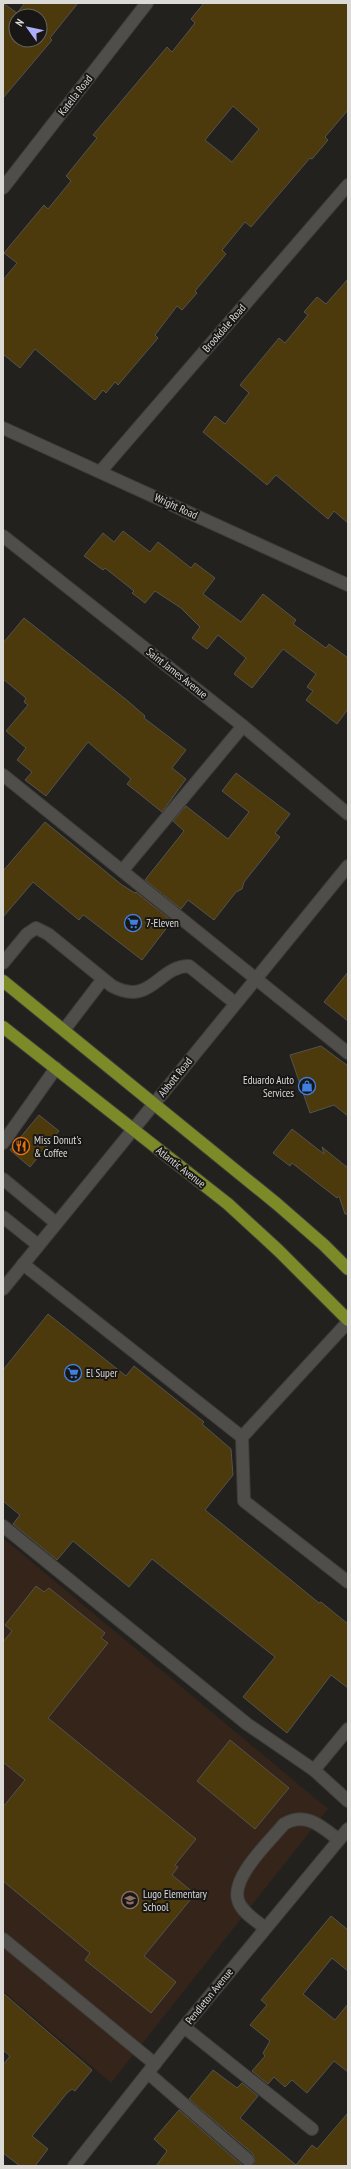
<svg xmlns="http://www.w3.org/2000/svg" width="351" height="2169" viewBox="0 0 351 2169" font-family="'PT Sans Narrow',sans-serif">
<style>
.education{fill:#34241a}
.building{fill:#4c390c;stroke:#54534f;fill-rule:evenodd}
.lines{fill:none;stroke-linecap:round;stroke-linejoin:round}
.minor-casing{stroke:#3e3c3a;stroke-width:14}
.major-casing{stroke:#3e3c3a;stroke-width:14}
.minor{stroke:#504e4b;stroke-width:12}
.major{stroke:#7c8b28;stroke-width:12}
.labels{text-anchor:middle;stroke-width:4;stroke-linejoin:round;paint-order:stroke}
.street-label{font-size:11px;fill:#dbdad7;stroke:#191715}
.poi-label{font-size:11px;fill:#dbdad7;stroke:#191715;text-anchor:start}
</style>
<rect width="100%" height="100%" fill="#22211e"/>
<path class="education" d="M3,1538L328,1809L111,2083L3,1991Z"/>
<g class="building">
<path d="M3,3L17,13L25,3H78L50,38L52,40L3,98ZM16,16H40V40H16Z"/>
<path d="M204,3H348V110L325,137L328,140L312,159L310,158L251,227L245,222L222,250L226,254L195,291L197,293L182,310L177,306L155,335L158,338L118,385L115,382L106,393L103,390L95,400L35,349L20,368L3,354V280L17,263L4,253L44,205L48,209L71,181L66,176L97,138L93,135L167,47L172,52L195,23L191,19ZM233,106L259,129L232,162L205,140Z"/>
<path d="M348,279V523L334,511L328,519L276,475L267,485L203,432L215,416L225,424L249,393L240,385L279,338L285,343L308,315L304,312L317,297L326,304Z"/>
<path d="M123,531L150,552L158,542L191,568L195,563L215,578L203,594L241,622L263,594L296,620L293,624L326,648L329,644L348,658V709L337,724L306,700L313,691L307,687L316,674L283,649L252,688L234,674L246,658L218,635L207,649L192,638L200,627L181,608L155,591L145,603L132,593L134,591L105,568L103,570L84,556L103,533L114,542Z"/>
<path d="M24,618L129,702L145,716L144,718L186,750L172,768L186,779L162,812L127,784L131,779L88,742L46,796L25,780L32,772L17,760L26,748L6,731L28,705L24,702L26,698L3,679V643Z"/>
<path d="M236,773L290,814L275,833L280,837L244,882L242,889L236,892L214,920L188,900L181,909L145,880L184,831L173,821L186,806L228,839L249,812L222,791Z"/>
<path d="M45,822L122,885L135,893L136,892L172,921L142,960L85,916L83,915L79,920L33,882L3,917V871Z"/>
<path d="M348,972V1021L324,1002Z"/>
<path d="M321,1046L348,1066V1116L334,1105L310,1113L290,1055Z"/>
<path d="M39,1115L59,1131L30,1167L10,1150Z"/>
<path d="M292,1129L324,1154L322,1147L348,1168V1214H345L339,1196L337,1198L292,1163L290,1166L273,1153Z"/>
<path d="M48,1314L126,1376L134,1366L204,1422L202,1424L231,1449L233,1475L205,1510L319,1603L321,1602L348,1624V1688L331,1675L287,1733L243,1697L275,1657L152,1559L129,1587L73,1541L57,1560L13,1524L20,1515L3,1501V1370Z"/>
<path d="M36,1586L44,1592L49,1588L105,1633L101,1638L108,1643L48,1718L196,1839L175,1865L178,1867L172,1875L195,1894L144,1956L176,1982L151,2013L85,1960L90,1953L3,1881V1807L25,1780L3,1762V1642L12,1631L5,1625Z"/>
<path d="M230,1740L289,1788L255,1829L197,1781Z"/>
<path d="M331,1916L348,1930V1971L332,1958L303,1994L335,2020L348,2004V2072L334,2061L307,2093L292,2080L285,2087L274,2077L268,2084L252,2071L265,2056L263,2053L270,2041L250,2025L267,2005L261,2000Z"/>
<path d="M3,1993L92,2070L75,2091L72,2089L67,2093L32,2136L48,2149L35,2166H20L3,2153V2065L10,2056L3,2050Z"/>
<path d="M213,2070L237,2088L242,2083L258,2096L240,2118L296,2165L312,2145L317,2149L348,2113V2166H252L255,2161L253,2154L189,2099Z"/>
<path d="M179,2110L243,2166H244H156L167,2151L154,2139Z"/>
</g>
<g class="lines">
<g class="minor-casing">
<g id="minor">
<path d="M3,188L147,3"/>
<path d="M3,428L348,585"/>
<path d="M100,472L348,185"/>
<path d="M3,536L243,726L348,814"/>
<path d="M3,775L348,1053"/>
<path d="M122,871L243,726"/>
<path d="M3,963L27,934L36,928L48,934L112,986C151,1007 158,966 189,966L235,1003"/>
<path d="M64,1030L103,979"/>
<path d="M3,1143L56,1068"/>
<path d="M3,1179L56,1223"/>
<path d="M3,1217L38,1245"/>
<path d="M23,1264L242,1437L244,1501L348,1582"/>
<path d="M3,1289L348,866"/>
<path d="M242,1437L348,1322"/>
<path d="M3,1526L247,1724L314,1770"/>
<path d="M348,1729L314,1770L348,1801"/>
<path d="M265,1928C257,1921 241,1912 238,1900C231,1877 270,1841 284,1824C306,1811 322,1827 339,1840"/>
<path d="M3,1939L155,2064"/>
<path d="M184,2027L312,2129"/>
<path d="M148,2073L248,2160"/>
<path d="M74,2166L184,2027L348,1829"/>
</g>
</g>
<g class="major-casing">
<g id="major">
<path d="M3,981L277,1204L324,1245L348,1269"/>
<path d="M3,1027L228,1204L279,1251L348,1320"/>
</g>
</g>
<use href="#minor" class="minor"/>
<use href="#major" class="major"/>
</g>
<defs>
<g id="supermarket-ring" transform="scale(0.9)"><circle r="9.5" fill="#191715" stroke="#3f7fe0" stroke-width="1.5"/><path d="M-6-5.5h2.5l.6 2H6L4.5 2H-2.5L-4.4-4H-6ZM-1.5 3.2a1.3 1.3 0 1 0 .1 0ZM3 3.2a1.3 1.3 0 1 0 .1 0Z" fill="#3f7fe0"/></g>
<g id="shop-ring" transform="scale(0.9)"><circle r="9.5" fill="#191715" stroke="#3f7fe0" stroke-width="1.5"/><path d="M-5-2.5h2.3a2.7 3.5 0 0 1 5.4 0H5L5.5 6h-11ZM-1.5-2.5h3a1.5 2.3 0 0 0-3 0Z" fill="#3f7fe0"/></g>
<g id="restaurant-ring" transform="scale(0.9)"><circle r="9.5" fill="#191715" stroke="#e8710a" stroke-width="1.5"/><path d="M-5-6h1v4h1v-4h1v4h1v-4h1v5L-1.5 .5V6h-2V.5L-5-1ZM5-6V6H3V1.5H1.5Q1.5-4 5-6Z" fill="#e8710a"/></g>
<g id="school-ring" transform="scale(0.9)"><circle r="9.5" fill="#191715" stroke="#8d6e63" stroke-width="1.5"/><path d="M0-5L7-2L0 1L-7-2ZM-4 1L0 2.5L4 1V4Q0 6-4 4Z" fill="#8d6e63"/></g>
</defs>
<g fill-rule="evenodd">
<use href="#supermarket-ring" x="133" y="923"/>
<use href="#shop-ring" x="307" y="1086"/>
<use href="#restaurant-ring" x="21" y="1146"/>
<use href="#supermarket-ring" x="73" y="1373"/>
<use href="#school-ring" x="130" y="1900"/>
</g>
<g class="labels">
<g class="street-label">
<text transform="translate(75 95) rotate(-52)" y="4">Katella Road</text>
<text transform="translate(224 328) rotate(-49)" y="4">Brookdale Road</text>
<text transform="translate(176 506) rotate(25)" y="4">Wright Road</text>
<text transform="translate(177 673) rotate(38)" y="4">Saint James Avenue</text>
<text transform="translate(175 1077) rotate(-51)" y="4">Abbott Road</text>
<text transform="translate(181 1167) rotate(38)" y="4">Atlantic Avenue</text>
<text transform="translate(209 1996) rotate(-51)" y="4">Pendleton Avenue</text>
</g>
<g class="poi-label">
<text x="146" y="927">7-Eleven</text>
<text x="294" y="1084" text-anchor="end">Eduardo Auto<tspan x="294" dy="13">Services</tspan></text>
<text x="34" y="1144">Miss Donut's<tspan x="34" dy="13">&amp; Coffee</tspan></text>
<text x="86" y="1377">El Super</text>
<text x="143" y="1898">Lugo Elementary<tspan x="143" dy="13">School</tspan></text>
</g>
</g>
<rect width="351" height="2169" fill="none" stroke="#dbdad7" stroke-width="8"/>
<g transform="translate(28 28) rotate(303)"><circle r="19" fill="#191715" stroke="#676563"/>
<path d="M0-3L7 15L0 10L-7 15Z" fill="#acaffb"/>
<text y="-6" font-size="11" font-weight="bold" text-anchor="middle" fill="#dbdad7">N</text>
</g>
</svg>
